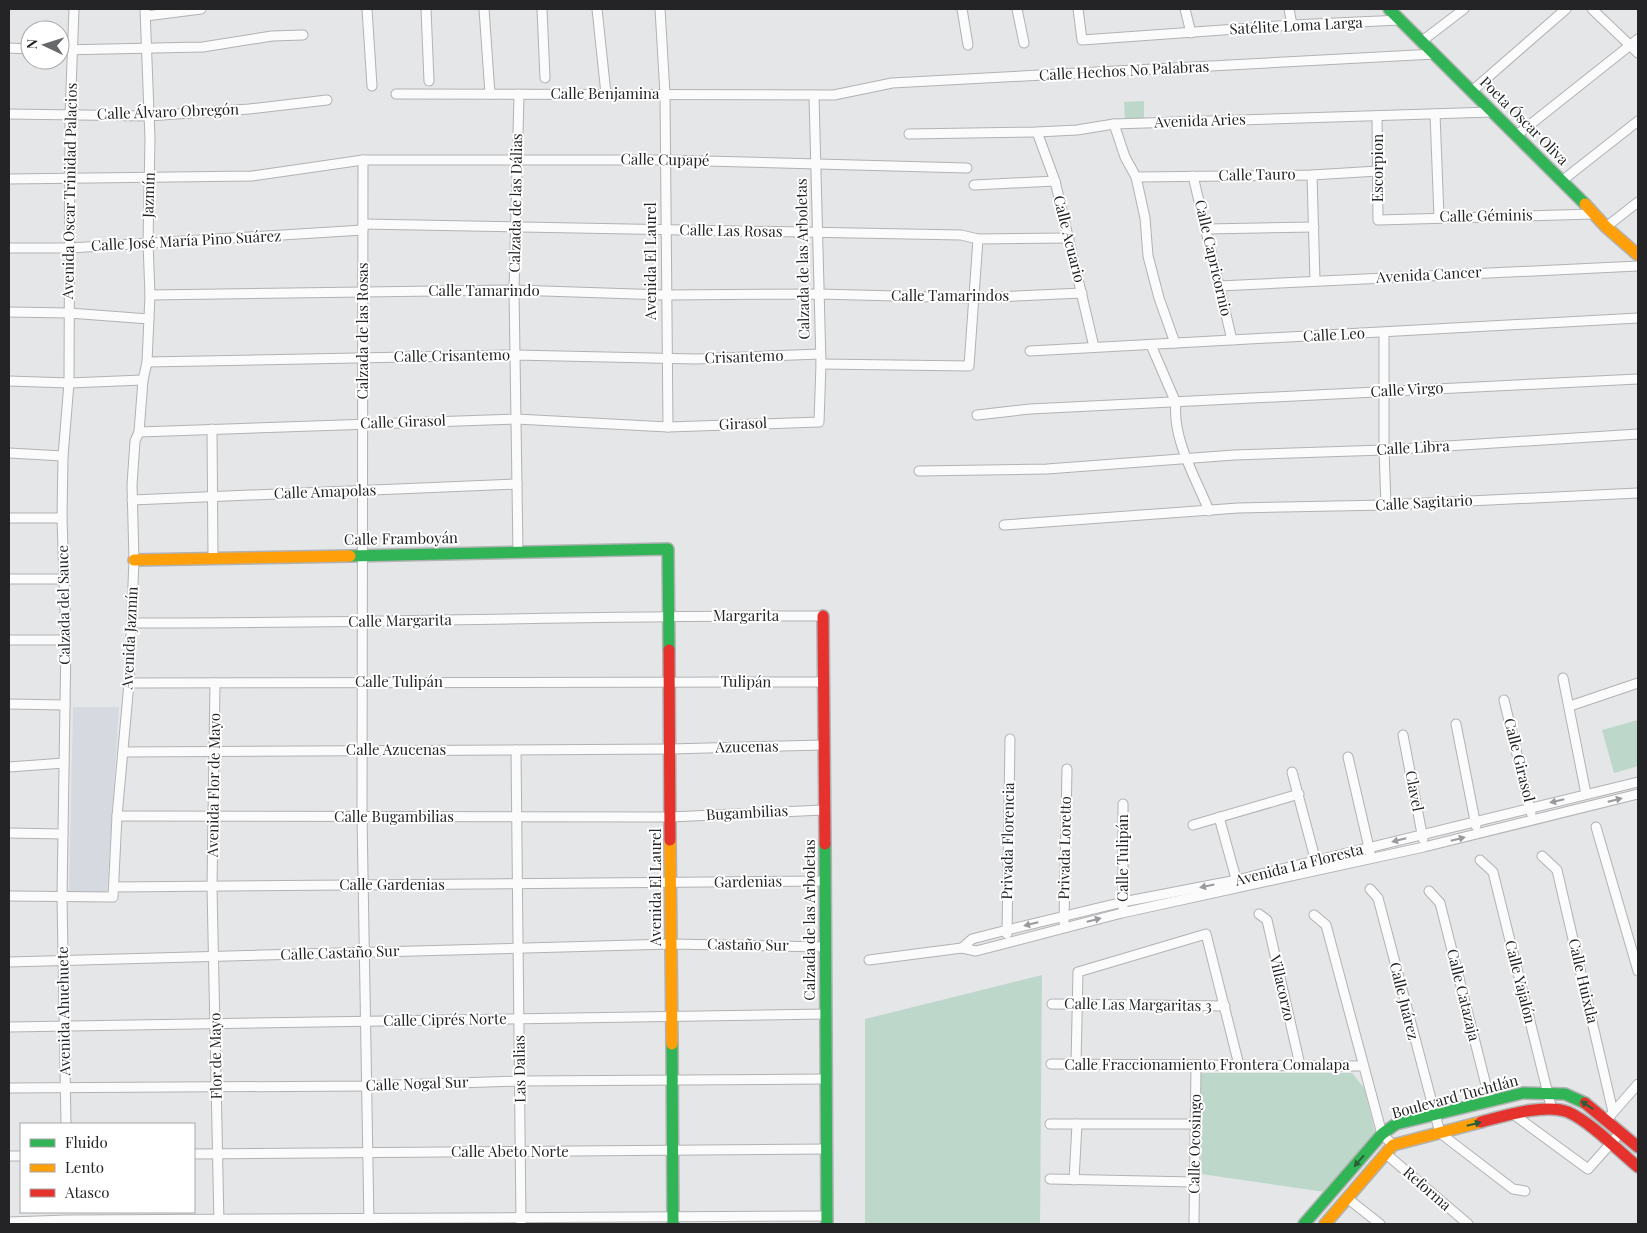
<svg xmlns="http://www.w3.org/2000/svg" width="1647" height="1233" viewBox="0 0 1647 1233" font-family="'Playfair Display',serif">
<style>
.built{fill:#d6d9e0}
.green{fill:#bed7cb}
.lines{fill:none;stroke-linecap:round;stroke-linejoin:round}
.street-casing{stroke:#b1b2b4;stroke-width:11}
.fast-casing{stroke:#b1b2b4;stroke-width:14}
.slow-casing{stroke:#b1b2b4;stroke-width:14}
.jam-casing{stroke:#b1b2b4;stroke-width:14}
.street{stroke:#fbfbfc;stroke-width:9}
.fast{stroke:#30b455;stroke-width:11}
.slow{stroke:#ff9f0a;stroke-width:11}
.jam{stroke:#e5322d;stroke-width:11}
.oneway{fill:#9a9a9c}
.oneway2{fill:#295e39}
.labels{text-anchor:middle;stroke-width:4;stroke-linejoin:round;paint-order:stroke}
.street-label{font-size:15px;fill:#242426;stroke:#fff}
</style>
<rect width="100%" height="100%" fill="#e4e6e8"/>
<path class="built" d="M73,707H119L107,892H69Z"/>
<g class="green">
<path d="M1144,101V119L1125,120L1124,102Z"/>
<path d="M1638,720V766L1614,773L1602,730Z"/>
<path d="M1042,975L1040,1224H865V1019Z"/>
<path d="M1201,1073H1352L1364,1088L1375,1132L1325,1192L1201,1174Z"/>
</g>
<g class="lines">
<g class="street-casing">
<g id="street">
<path d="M367,9L372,86"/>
<path d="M426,9L429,81"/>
<path d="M484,9L490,94"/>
<path d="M542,9L545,78"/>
<path d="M597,9L606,94"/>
<path d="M660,9L665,94L668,427"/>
<path d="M962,9L968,45"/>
<path d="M1017,9L1024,43"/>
<path d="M1078,9L1082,40L1292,25L1401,20"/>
<path d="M1185,9L1191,33"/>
<path d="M1289,9L1292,25"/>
<path d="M1592,9L1638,53"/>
<path d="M146,16L201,9"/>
<path d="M1422,41L1464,9"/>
<path d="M9,48L30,49"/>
<path d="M60,50L203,47L272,36L303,35"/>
<path d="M1472,91L1566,9"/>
<path d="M396,94L834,95L892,83L1435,54"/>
<path d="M9,114L148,116L249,109L327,100"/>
<path d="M1435,114L1439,217"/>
<path d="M1377,116L1378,220L1594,214"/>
<path d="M1114,124L1125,157L1136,177L1145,218L1148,256L1159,298L1175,343"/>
<path d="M1037,132L1055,181L1094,347"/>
<path d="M909,134L1037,132L1077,130L1114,124L1492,112"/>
<path d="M1517,135L1638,39"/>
<path d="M363,160L362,816L369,1224"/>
<path d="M1312,175L1315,281"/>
<path d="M1193,176L1232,340"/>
<path d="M1136,177L1312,175L1378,171"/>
<path d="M9,179L252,176L363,160H666L967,168"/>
<path d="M1563,180L1638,121"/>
<path d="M974,185L1055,181"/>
<path d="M363,224L961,235L978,239L1069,238"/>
<path d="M1606,227L1638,202"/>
<path d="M1207,229L1314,227"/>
<path d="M9,248H70L363,230"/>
<path d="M1219,286L1638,266"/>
<path d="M150,295L514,290L665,295L818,294L974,298L1082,293"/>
<path d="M9,312L69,313L149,319"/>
<path d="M1384,333V450L1386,505"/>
<path d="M1151,345L1176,403C1172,439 1196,478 1209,511"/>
<path d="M1030,351L1638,318"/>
<path d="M147,362L515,355L696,359L820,354"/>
<path d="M821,364L969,366L978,239"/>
<path d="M9,381L69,383L143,380"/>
<path d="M977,415L1030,409L1638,379"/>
<path d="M212,429L213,558"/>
<path d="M139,432L516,419L668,427L819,422L821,364L814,96"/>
<path d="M9,453L63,456"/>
<path d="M919,471L1047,469L1234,455L1384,450L1638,434"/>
<path d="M132,500L517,484"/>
<path d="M9,518H62"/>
<path d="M1004,525L1238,508L1386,505L1638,493"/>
<path d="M518,552L514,290L519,94"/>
<path d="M9,579H65"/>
<path d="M132,623C362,624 592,615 823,616"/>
<path d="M9,640H66"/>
<path d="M1563,678L1586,794"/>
<path d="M129,683L823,682"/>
<path d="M215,683L212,887L219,1224"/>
<path d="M1504,700L1531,813"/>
<path d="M9,704L65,705"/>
<path d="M1570,706L1638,683"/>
<path d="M1456,724L1476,826"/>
<path d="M1403,735L1423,839"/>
<path d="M516,750L521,1224"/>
<path d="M123,752L670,749L824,745"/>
<path d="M1348,757L1370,852"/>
<path d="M9,767L64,763"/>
<path d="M1292,772L1317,866"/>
<path d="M117,816L670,817L824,810"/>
<path d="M1219,817L1238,886"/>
<path d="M1193,825L1299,794"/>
<path d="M1596,827L1638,971"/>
<path d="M9,833L63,834"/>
<path d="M1542,856L1557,870L1613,1112"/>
<path d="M1480,860L1493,872L1552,1110"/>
<path d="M114,887L825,881"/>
<path d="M1370,889L1378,898L1440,1133L1513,1189L1525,1191"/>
<path d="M1429,891L1440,903L1490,1101"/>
<path d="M9,896L113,897L117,816L129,683L134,560L132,485L135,441L139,432L143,380L147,362L150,295L148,243L150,139L145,9"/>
<path d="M1123,908V804"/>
<path d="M1259,914L1267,920L1300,1065"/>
<path d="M1314,915L1326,925L1382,1134L1393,1145"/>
<path d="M1064,922L1067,769"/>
<path d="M1007,934L1010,739"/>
<path d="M962,948L972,939L1007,930L1123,902L1237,880L1638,782"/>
<path d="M869,960L962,948L976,951L1122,913L1424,847L1638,794"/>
<path d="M9,962L671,944L825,947"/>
<path d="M1052,1004L1225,1006"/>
<path d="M9,1027L826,1014"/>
<path d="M1051,1064L1363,1066"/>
<path d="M1076,1064L1078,972L1206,934L1239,1065"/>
<path d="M9,1088L367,1086L520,1081L826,1079"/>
<path d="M1513,1114L1588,1169L1621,1132"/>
<path d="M1610,1116L1638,1084"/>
<path d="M66,1124L62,897L66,640L62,518L63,456L69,383L70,115L74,9"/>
<path d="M1050,1124H1195"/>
<path d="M1385,1153L1468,1224"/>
<path d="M194,1154L827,1149"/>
<path d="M9,1156H21"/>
<path d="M1050,1179L1194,1182"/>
<path d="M1074,1180L1077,1124"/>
<path d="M1347,1198L1380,1224"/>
<path d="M9,1222L67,1220L827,1216"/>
<path d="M1194,1224L1196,1065"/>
</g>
</g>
<g class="fast-casing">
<g id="fast">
<path d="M1389,9L1585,204"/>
<path d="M350,556L668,549L669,650"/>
<path d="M825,844L827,1224"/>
<path d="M672,1044L673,1224"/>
<path d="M1304,1224L1382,1134L1396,1124L1523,1093L1565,1094L1585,1103"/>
</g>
</g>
<g class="slow-casing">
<g id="slow">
<path d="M1585,204L1606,227L1638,255"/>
<path d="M134,560L350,556"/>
<path d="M670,840L672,1044"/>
<path d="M1325,1224L1393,1145L1481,1122"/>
</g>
</g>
<g class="jam-casing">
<g id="jam">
<path d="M823,616L825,844"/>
<path d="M669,650L670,840"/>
<path d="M1585,1103L1638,1147"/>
<path d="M1481,1122C1504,1116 1545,1103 1568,1112C1589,1121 1619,1151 1638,1167"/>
</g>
</g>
<use href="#street" class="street"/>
<use href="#fast" class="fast"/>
<use href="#slow" class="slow"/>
<use href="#jam" class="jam"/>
</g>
<defs><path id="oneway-solid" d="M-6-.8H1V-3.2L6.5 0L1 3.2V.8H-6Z" transform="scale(1.25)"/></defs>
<g class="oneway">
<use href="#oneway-solid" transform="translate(1615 800) rotate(-14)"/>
<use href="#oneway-solid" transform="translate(1557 801) rotate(167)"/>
<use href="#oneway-solid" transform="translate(1458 839) rotate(-14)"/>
<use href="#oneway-solid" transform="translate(1399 840) rotate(166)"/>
<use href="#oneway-solid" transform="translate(1207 886) rotate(168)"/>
<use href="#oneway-solid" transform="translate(1094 920) rotate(-14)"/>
<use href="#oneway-solid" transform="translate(1031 924) rotate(166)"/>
</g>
<g class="oneway2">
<use href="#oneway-solid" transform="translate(1587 1105) rotate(-146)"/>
<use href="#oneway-solid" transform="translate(1474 1124) rotate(-14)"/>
<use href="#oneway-solid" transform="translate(1359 1161) rotate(131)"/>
</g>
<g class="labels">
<g class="street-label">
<text transform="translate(1296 26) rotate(-3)" y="5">Satélite Loma Larga</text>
<text transform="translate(1124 71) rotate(-3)" y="5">Calle Hechos No Palabras</text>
<text x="605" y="99">Calle Benjamina</text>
<text transform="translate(168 112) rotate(-2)" y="5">Calle Álvaro Obregón</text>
<text transform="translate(1200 121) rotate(-2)" y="5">Avenida Aries</text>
<text transform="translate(1524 121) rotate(45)" y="5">Poeta Óscar Oliva</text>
<text transform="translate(665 160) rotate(1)" y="5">Calle Cupapé</text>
<text transform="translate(1378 168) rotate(-90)" y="5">Escorpion</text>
<text transform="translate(1257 175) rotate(-1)" y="5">Calle Tauro</text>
<text transform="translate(70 191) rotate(-89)" y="5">Avenida Oscar Trinidad Palacios</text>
<text transform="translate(149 195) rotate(-88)" y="5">Jazmín</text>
<text transform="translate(516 203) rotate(-89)" y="5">Calzada de las Dálias</text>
<text transform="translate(1486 216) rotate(-1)" y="5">Calle Géminis</text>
<text transform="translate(731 231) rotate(1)" y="5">Calle Las Rosas</text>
<text transform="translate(1069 239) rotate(76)" y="5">Calle Acuario</text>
<text transform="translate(186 241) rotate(-3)" y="5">Calle José María Pino Suárez</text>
<text transform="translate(1213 258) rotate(77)" y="5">Calle Capricornio</text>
<text transform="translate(803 259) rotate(-91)" y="5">Calzada de las Arboletas</text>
<text transform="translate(651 261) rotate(-90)" y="5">Avenida El Laurel</text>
<text transform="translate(1429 275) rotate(-3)" y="5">Avenida Cancer</text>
<text x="484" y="296">Calle Tamarindo</text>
<text x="950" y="301">Calle Tamarindos</text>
<text transform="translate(363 331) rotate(-90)" y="5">Calzada de las Rosas</text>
<text transform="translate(1334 335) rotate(-3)" y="5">Calle Leo</text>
<text transform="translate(452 356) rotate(-1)" y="5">Calle Crisantemo</text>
<text transform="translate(744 357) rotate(-2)" y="5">Crisantemo</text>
<text transform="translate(1407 390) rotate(-3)" y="5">Calle Virgo</text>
<text transform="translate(403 422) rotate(-2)" y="5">Calle Girasol</text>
<text transform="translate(743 424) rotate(-2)" y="5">Girasol</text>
<text transform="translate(1413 448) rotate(-3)" y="5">Calle Libra</text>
<text transform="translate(325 492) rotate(-2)" y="5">Calle Amapolas</text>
<text transform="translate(1424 503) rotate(-3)" y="5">Calle Sagitario</text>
<text transform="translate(401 539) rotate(-1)" y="5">Calle Framboyán</text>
<text transform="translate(64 605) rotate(-91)" y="5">Calzada del Sauce</text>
<text x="746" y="621">Margarita</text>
<text transform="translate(400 621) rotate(-1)" y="5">Calle Margarita</text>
<text transform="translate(130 638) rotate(-87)" y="5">Avenida Jazmín</text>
<text x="399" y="687">Calle Tulipán</text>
<text transform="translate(746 682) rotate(1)" y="5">Tulipán</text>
<text transform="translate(747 747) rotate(-1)" y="5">Azucenas</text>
<text x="396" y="755">Calle Azucenas</text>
<text transform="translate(1519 760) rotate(76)" y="5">Calle Girasol</text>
<text transform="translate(214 785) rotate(-89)" y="5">Avenida Flor de Mayo</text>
<text transform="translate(1414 791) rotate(79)" y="5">Clavel</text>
<text transform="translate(747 813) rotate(-3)" y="5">Bugambilias</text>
<text x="394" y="822">Calle Bugambilias</text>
<text transform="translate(1008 841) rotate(-89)" y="5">Privada Florencia</text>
<text transform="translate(1065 848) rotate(-89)" y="5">Privada Loretto</text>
<text transform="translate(1123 858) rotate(-90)" y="5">Calle Tulipán</text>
<text transform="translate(1299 865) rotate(-14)" y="5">Avenida La Floresta</text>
<text transform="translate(748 882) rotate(-1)" y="5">Gardenias</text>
<text x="392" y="890">Calle Gardenias</text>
<text transform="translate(656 887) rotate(-90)" y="5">Avenida El Laurel</text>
<text transform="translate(810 920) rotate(-90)" y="5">Calzada de las Arboletas</text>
<text transform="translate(748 945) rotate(1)" y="5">Castaño Sur</text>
<text transform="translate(340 953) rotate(-2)" y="5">Calle Castaño Sur</text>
<text transform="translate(1583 981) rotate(77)" y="5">Calle Huixtla</text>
<text transform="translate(1520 982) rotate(76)" y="5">Calle Yajalón</text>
<text transform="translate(1282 988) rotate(77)" y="5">Villacorzo</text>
<text transform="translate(1463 995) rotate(76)" y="5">Calle Catazaja</text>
<text transform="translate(1404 1001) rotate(76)" y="5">Calle Juárez</text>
<text transform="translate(1138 1005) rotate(1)" y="5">Calle Las Margaritas 3</text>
<text transform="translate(64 1011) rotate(-91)" y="5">Avenida Ahuehuete</text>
<text transform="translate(445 1020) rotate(-1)" y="5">Calle Ciprés Norte</text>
<text transform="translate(216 1056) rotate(-91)" y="5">Flor de Mayo</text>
<text x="1207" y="1070">Calle Fraccionamiento Frontera Comalapa</text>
<text transform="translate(520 1069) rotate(-91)" y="5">Las Dalias</text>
<text transform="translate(417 1084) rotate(-2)" y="5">Calle Nogal Sur</text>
<text transform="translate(1455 1097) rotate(-15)" y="5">Boulevard Tuchtlán</text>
<text transform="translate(1195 1144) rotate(-89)" y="5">Calle Ocosingo</text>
<text x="510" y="1157">Calle Abeto Norte</text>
<text transform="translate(1427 1189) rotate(41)" y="5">Reforma</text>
</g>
</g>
<rect width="1647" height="1233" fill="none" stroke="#242426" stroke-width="20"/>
<rect x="20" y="1123" width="175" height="90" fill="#ffffff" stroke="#a7a7a8"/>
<rect x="30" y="1139" width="25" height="8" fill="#30b455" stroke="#a7a7a8"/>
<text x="65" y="1148" font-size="15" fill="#242426">Fluido</text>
<rect x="30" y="1164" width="25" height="8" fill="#ff9f0a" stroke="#a7a7a8"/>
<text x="65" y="1173" font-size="15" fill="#242426">Lento</text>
<rect x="30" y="1189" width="25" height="8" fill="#e5322d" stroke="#a7a7a8"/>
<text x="65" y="1198" font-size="15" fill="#242426">Atasco</text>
<g transform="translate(45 45) rotate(274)"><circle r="24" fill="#ffffff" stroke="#a7a7a8"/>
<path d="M0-4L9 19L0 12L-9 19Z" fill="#67686a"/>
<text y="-8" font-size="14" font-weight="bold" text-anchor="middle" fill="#242426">N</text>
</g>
</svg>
